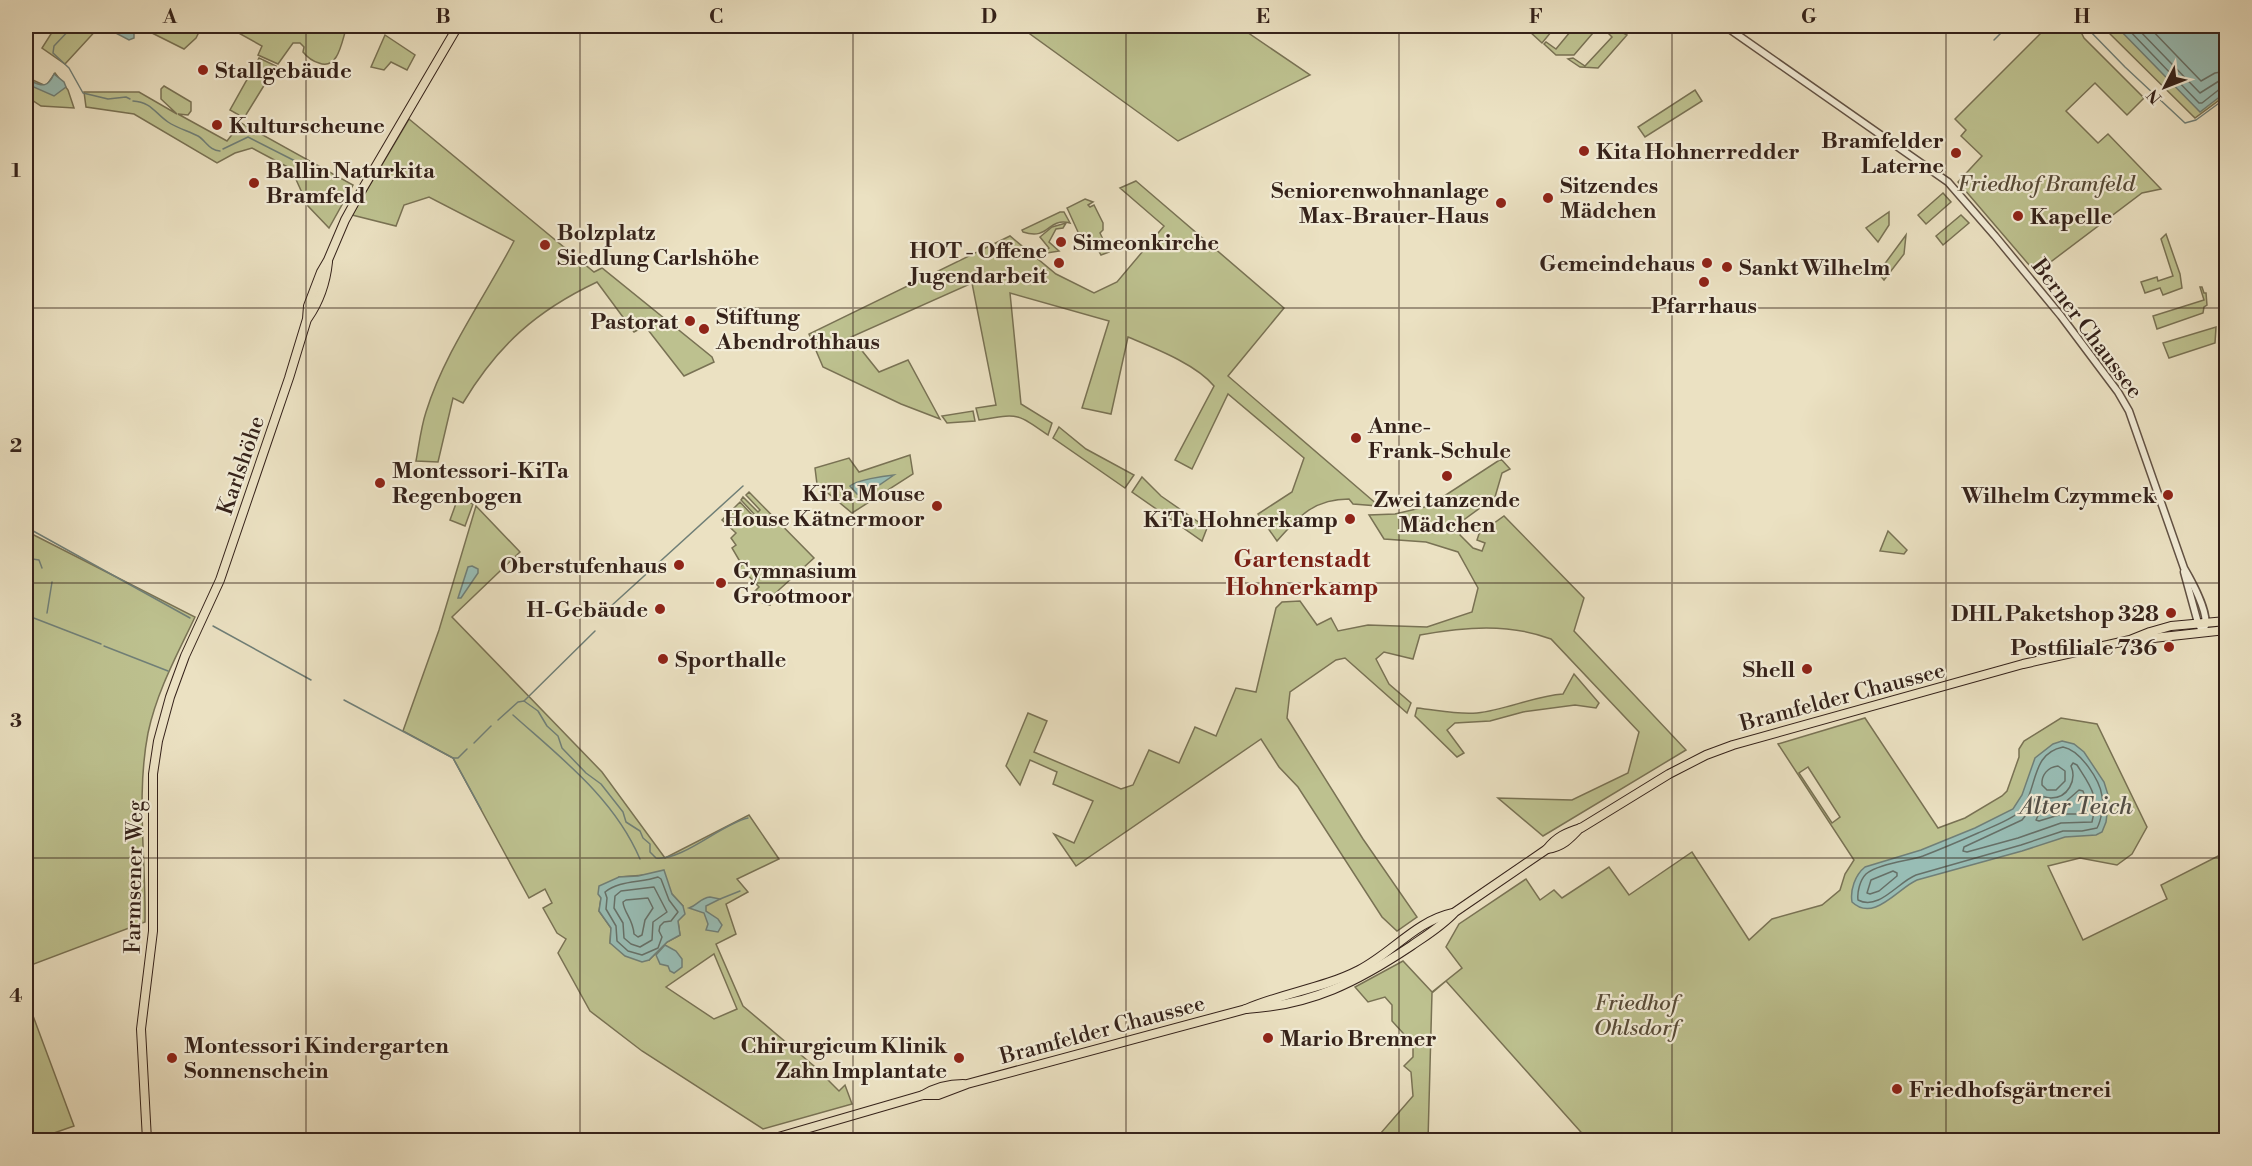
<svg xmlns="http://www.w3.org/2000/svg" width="2252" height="1166" viewBox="0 0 2252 1166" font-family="'Libre Bodoni',serif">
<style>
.green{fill:#bdc18f;stroke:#797254;stroke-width:1.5;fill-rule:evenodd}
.water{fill:#98bdb5;stroke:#707f77;stroke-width:1.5}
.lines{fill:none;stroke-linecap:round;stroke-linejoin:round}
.shore{stroke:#667068;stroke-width:1.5}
.stream{stroke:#707f77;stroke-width:1.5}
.minor-casing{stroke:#625244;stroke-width:9}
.major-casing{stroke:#35221a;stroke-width:10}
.minor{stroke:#f2ecd7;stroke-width:6}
.major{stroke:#ebe1c2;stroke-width:8}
.grid{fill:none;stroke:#35221a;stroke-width:1.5;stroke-opacity:0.55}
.poi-dot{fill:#8f2418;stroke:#f2ecd7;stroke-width:2}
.labels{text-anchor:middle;stroke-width:4.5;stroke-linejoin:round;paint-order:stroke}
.poi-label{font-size:22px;font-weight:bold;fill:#35221a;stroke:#f2ecd7;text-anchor:start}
.park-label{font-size:22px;font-style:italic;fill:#574a37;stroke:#f2ecd7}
.street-label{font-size:22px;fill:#35221a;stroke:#f2ecd7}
.neighbourhood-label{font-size:24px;font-weight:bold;fill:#7a1f14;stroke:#f2ecd7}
.water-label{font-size:24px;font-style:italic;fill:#535048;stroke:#f2ecd7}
.neatline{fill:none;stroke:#35221a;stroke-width:2}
.grid-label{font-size:20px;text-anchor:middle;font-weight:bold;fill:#35221a}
</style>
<rect width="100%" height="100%" fill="#ebe1c2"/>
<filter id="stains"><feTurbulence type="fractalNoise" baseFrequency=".00333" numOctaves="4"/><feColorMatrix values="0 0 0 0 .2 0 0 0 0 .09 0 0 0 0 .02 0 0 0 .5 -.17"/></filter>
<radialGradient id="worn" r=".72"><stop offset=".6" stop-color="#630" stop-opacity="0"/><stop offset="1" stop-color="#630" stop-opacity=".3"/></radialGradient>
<g class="green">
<path d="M56,26H100L65,64L42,48Z"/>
<path d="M154,26H202L196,38L184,49L152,33Z"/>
<path d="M226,26H347C342,39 339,71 319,63C312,61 307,57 303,52L304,47L300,43H293L278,64L258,55L262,46Z"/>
<path d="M1019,26H1238L1310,75L1178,141Z"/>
<path d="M1534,26H1557L1551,29L1552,31L1542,43L1528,30Z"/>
<path d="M1575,26H1599L1574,55H1556L1544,44L1546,42L1556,49Z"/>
<path d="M1601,26H1611L1627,35L1598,68L1580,67L1568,59L1573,58L1585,66L1612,37L1604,29L1601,32L1599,30Z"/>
<path d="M2048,26H2078L2084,38L2144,98L2127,115L2095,83L2066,111L2098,143L2108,134L2161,189L2142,193L2036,273L1958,182L1982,156L1961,136L1966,130L1955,119Z"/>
<path d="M2102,26H2226V95L2195,118Z"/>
<path d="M385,35L415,55L407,70L391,62L384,70L371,67Z"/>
<path d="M259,58L276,66L244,118L230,110Z"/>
<path d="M55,73L68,90L74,108L41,106L26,96V77L46,86Z"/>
<path d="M164,86L191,102V111L188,115L178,114L227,141L241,123L353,185L329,228L308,206L294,175L295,171L252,148L235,153L217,163L134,114L86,107L84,92H139L177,114L161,99V89Z"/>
<path d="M1695,90L1702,101L1645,137L1638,127Z"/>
<path d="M409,119L594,272L602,268L712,357L714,362L684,376L645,326L634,332L597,282C536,311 498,345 463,403L453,398L438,462L416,461C419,445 421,427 426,412C445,351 485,297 514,241L429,197L404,205L396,226L352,215Z"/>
<path d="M1136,181L1284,308L1228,376L1379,506L1353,504L1349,499C1314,499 1299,516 1277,541L1258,514L1292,492L1304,458L1228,394L1192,469L1175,460L1214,386C1196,364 1154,348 1128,337L1111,414L1082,408L1109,321L1010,293L1021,404L1052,423L1048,435C1015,412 1018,414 979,420L976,408L996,405L972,283L851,337L879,372L908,360L940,419L901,404L823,367L809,334L1010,236L1056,274L1094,293L1117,282L1164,226L1120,188Z"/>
<path d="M1943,193L1951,202L1926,224L1918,215Z"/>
<path d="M1085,199L1093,202L1088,205L1090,207L1094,205L1103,223V230L1100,233L1109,252L1101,255L1091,237L1078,232L1068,210L1067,208Z"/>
<path d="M1060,212H1064L1070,223C1047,217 1050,241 1023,232L1022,230Z"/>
<path d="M1889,212V225L1878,242L1866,228Z"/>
<path d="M1961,215L1969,223L1943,245L1936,236Z"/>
<path d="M1066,223L1063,228L1056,229L1049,242L1059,251L1047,253L1045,251L1049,248L1040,237L1052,227Z"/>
<path d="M2166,234L2180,274L2182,288L2163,295L2160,288L2145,293L2141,282L2157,277L2158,281L2173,276L2161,239Z"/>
<path d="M1906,235L1904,254L1884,280L1878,273Z"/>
<path d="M2200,287H2202L2204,293H2206L2207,305L2204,307L2203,313L2157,329L2153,316L2204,300Z"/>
<path d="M2216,327L2215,343L2169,358L2163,343Z"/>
<path d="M973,411L975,421L947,423L942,416Z"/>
<path d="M1059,427L1086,449L1134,475L1125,488L1053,438Z"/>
<path d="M910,455L913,474L852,513L817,484L815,468L849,458L859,472Z"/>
<path d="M1501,459L1510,469L1502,473L1495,497L1465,519L1460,535L1473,548L1482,551L1485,543L1477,540L1479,534L1504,516L1584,598L1574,631L1686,750L1543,836L1498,798L1572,800L1628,773L1639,732L1551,639C1509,623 1464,627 1420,635L1413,659L1384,652L1376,659L1389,684L1411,703L1407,713L1345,658L1336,660L1290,692L1287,718L1363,839L1417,917L1397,931L1382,917L1298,787L1279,767L1261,739L1076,866L1054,834L1074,843L1093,801L1053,784L1057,772L1030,760L1020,785L1006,766L1028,713L1047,721L1034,752L1121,789L1133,785L1149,750L1179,763L1195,727L1216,736L1236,688L1256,692L1276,608L1282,602L1300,601L1317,625L1331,618L1338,631L1368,625L1427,627L1472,612L1478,588L1458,552L1426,542L1384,539L1369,515L1395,514L1429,506Z"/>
<path d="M1142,477L1161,496L1207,528L1202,541L1132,492Z"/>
<path d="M749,492L814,558L770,598V605L763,603L767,599L759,592L755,595L753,593L759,587L744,571L740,574L737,570L742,565L732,548L736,545L731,538L736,533L722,520L740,502L753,516L755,515L741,500L743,497L758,512L760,510L746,495Z"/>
<path d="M458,498L473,504L465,526L450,520Z"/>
<path d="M476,506L520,552L452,617L602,772L665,858L749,815L779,859L737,879L748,892L726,904L736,934L716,944L743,1006L814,1066L839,1091L845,1085L852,1104L763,1129L642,1051L590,1011L558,953L566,939L557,933L543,908L552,903L545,889L529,898L453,758L403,731L439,630ZM645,875L672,894L683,906L678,921L680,935L667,942L649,960L610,943L611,928L599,911L601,898L619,877ZM714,954L737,1009L714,1019L666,987Z"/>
<path d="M26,531L195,617C177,655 157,691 148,733C136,795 146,859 145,922L26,967Z"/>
<path d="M1888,531L1907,550L1904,554L1880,551Z"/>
<path d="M1574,674L1599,703L1596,708L1575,705L1523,712L1490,721L1455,723L1447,730L1464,753L1457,757L1415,716L1417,708C1437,710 1457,715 1477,713C1506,710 1534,696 1563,694Z"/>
<path d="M1865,718L1938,828L1965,818L2002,796L2007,791L2019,757V749L2024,741L2061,718L2097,724L2147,827L2132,854L2117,865L2080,858L2048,866L2083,940L2167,899L2161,885L2226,852V1140H1588L1446,981L1432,993L1428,1140H1389L1380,1134L1413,1096L1411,1072L1404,1066L1413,1057V1044L1392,1021V1005L1385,997L1368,1002L1355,987L1403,961L1432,992L1462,968L1446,947L1459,924L1526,879L1540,900L1554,890L1562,898L1609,867L1629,895L1692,852L1749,940L1772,919L1822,905L1840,890L1845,874L1854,860L1778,744ZM1808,767L1840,817L1832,823L1799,773Z"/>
<path d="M26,997L74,1126L34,1140H26Z"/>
</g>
<g class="water">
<path d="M101,26C114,25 125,24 134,34V38L129,40L112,31L106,33L102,32Z"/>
<path d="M2116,26H2226V92L2200,112Z"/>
<path d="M54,74L64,82L66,87L54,96L29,85L31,81C43,87 48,87 54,74Z"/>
<path d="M894,475L872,490L866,491L864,495L857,494L850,486C857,480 883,476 894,475Z"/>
<path d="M472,566L478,569V573L461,598H458L468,567Z"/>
<path d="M2062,741L2074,744L2084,752L2104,782L2109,798L2106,822L2102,832L2096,835L2065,837L2022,851L1917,880C1898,888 1874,923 1852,902C1850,890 1855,875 1865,867L1921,850L1975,828L2013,809L2022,795L2035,758L2053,744Z"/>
<path d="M664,870L672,894L683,906L685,914L678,921L680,935L667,942L649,960L642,962L625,956L610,943L611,928L599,911L601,898L598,894L599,886L619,877L638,876Z"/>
<path d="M710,897L720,899L706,906V911L718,919L722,925L718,932L706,930L708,924L704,913L689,908C698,905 700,898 710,897Z"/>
<path d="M665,945L676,951L682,959V967L674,973L670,971L668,966L660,964L656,955Z"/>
</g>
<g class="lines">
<g class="shore">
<path d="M2125,26L2199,103H2202L2221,88L2226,87"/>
<path d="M2135,26L2200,93L2219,81L2226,80"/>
<path d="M2148,26L2201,81L2215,73L2226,71"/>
<path d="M2063,747C2080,750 2100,780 2102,796C2104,805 2101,821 2097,828L2082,831H2063L2021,845L1916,875C1898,882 1879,911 1858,900C1857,892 1860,880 1866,874C1877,864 1908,861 1923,856C1941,849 1960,841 1978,833C1989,828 2011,820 2019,812C2039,791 2029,754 2063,747Z"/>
<path d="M2073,763L2077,765C2091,787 2099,795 2092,822L2061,823L2018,838L1967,852L1963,851L1964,847L2022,820L2030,810L2037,795C2042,796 2046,798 2051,798C2068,798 2077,780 2071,766Z"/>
<path d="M2058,766L2065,771V781L2056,790H2047L2042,785C2041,775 2048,767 2058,766Z"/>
<path d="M2079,790L2083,791L2086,800L2083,814H2062L2039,821L2036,820L2042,807L2062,805Z"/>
<path d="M1893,871L1897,873V876L1879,891L1870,894L1867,893L1871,880Z"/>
<path d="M658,877L661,879L669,900L678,912L671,921L664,922L660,926L659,931L662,937L658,948L642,955L628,951L617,941L616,926L606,909L607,898L605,892C619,880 641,883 658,877Z"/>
<path d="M654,887L667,912L653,922L652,940L640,947L631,944L624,938L623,923L614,908L615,896L621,891Z"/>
<path d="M648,898L653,908L645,920L642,935L638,937L634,934C633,919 624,913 623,902L626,900Z"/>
</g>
<g class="stream">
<path d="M73,26L54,46L53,53L69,68L83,93L108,99L126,97L130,99"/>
<path d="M2085,26L2125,67L2185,123L2196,120L2226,98"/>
<path d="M1994,40L2008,26"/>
<path d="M133,101C151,102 155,113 168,122C177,128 188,131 198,136C206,141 210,151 220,151"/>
<path d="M223,149L248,137L301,164"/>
<path d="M26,527L190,618"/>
<path d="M26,558L39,560L42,568"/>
<path d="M47,613L52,582"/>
<path d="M26,615L101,644"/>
<path d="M599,617L743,486"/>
<path d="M213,626L311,680"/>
<path d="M104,646L168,671"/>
<path d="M344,700L453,758H458L467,749"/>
<path d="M524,701L538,711L547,726L558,736L562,748L586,773L601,784L623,812L626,822L640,831L643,838L650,844V852L656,858C683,861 721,824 748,818"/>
<path d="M513,715C561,758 614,798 640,859"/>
<path d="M498,720L518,702L524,701L595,631"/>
<path d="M474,743L491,726"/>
<path d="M453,758L481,809"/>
<path d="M720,899L740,891"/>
</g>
<g class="minor-casing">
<g id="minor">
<path d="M1725,26L1948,182L1995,236L2061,316L2118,392L2129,411L2184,568C2191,580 2209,613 2205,626"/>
<path d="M2184,572L2198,623L2203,632"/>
</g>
</g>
<g class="major-casing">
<g id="major">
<path d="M308,318C319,302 326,281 328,262"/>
<path d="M2135,640L2226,630"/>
<path d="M1547,849C1562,847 1570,839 1580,828"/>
<path d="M1246,1009C1312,1005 1357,982 1411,946C1427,935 1442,926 1455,912L1547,849C1556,837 1567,832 1581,828L1669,774L1706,755L1733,745L2023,664L2130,640L2150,632L2171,626L2226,621"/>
<path d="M923,1095C936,1087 948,1084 963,1084"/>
<path d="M147,1140L141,1029L153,931V774L158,741L170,697L185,656L220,580L289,378L307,319L308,306L321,272L328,260L345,220L356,200L458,26"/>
<path d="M768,1140L923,1095H938L967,1084L1246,1009C1283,993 1324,988 1359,970C1392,953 1416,921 1453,913"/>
</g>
</g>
<use href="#minor" class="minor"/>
<use href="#major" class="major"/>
</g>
<path class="grid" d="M306,26V1140M580,26V1140M853,26V1140M1126,26V1140M1399,26V1140M1672,26V1140M1946,26V1140M26,308H2226M26,583H2226M26,858H2226"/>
<g class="poi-dot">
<circle cx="203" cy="70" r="6"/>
<circle cx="217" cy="125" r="6"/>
<circle cx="1584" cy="151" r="6"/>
<circle cx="1956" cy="153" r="6"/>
<circle cx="254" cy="183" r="6"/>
<circle cx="1548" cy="198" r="6"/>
<circle cx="1501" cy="203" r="6"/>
<circle cx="2018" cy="216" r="6"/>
<circle cx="1061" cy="242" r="6"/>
<circle cx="545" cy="245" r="6"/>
<circle cx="1059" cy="263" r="6"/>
<circle cx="1707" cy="263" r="6"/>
<circle cx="1727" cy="267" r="6"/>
<circle cx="1704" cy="282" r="6"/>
<circle cx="690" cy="321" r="6"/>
<circle cx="704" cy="329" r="6"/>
<circle cx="1356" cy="438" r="6"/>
<circle cx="1447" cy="476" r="6"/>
<circle cx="380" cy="483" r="6"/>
<circle cx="2168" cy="495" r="6"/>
<circle cx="937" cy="506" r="6"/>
<circle cx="1350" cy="519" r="6"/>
<circle cx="679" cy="565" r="6"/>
<circle cx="721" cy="583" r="6"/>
<circle cx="660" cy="609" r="6"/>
<circle cx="2171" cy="613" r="6"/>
<circle cx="2169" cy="647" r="6"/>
<circle cx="663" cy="659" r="6"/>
<circle cx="1807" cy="669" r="6"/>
<circle cx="1268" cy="1038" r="6"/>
<circle cx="172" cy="1058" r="6"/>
<circle cx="959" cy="1058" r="6"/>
<circle cx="1897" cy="1089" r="6"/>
</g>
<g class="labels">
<g class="poi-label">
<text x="215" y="78">Stallgebäude</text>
<text x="229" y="133">Kulturscheune</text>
<text x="1944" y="148" text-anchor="end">Bramfelder<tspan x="1944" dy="25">Laterne</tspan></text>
<text x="1596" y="159">Kita Hohnerredder</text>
<text x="266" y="178">Ballin Naturkita<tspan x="266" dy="25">Bramfeld</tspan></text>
<text x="1560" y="193">Sitzendes<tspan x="1560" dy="25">Mädchen</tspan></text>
<text x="1489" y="198" text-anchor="end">Seniorenwohnanlage<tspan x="1489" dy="25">Max-Brauer-Haus</tspan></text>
<text x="2030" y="224">Kapelle</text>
<text x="557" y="240">Bolzplatz<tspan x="557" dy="25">Siedlung Carlshöhe</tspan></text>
<text x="1073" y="250">Simeonkirche</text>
<text x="1047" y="258" text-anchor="end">HOT - Offene<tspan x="1047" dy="25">Jugendarbeit</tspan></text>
<text x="1695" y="271" text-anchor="end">Gemeindehaus</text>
<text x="1739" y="275">Sankt Wilhelm</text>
<text x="1704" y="313" text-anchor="middle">Pfarrhaus</text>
<text x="716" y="324">Stiftung<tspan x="716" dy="25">Abendrothhaus</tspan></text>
<text x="678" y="329" text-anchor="end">Pastorat</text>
<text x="1368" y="433">Anne-<tspan x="1368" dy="25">Frank-Schule</tspan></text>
<text x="392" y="478">Montessori-KiTa<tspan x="392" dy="25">Regenbogen</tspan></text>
<text x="925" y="501" text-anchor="end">KiTa Mouse<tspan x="925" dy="25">House Kätnermoor</tspan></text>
<text x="2156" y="503" text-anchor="end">Wilhelm Czymmek</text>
<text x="1447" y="507" text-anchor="middle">Zwei tanzende<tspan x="1447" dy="25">Mädchen</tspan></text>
<text x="1338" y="527" text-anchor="end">KiTa Hohnerkamp</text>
<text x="667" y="573" text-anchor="end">Oberstufenhaus</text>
<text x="733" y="578">Gymnasium<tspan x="733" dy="25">Grootmoor</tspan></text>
<text x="648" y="617" text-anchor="end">H-Gebäude</text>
<text x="2159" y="621" text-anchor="end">DHL Paketshop 328</text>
<text x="2157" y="655" text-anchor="end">Postfiliale 736</text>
<text x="675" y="667">Sporthalle</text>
<text x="1795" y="677" text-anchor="end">Shell</text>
<text x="1280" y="1046">Mario Brenner</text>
<text x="184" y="1053">Montessori Kindergarten<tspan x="184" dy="25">Sonnenschein</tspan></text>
<text x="947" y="1053" text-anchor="end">Chirurgicum Klinik<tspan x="947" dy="25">Zahn Implantate</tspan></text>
<text x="1909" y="1097">Friedhofsgärtnerei</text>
</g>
<g class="park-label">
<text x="2046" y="191">Friedhof Bramfeld</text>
<text x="1636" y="1010">Friedhof<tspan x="1636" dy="25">Ohlsdorf</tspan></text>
</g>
<g class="street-label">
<text transform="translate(2088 328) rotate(53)" y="8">Berner Chaussee</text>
<text transform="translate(240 465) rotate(-71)" y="8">Karlshöhe</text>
<text transform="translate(1842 696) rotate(-15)" y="8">Bramfelder Chaussee</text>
<text transform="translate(133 877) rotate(-89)" y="8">Farmsener Weg</text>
<text transform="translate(1102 1029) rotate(-15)" y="8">Bramfelder Chaussee</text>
</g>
<g class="neighbourhood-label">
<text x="1302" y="567">Gartenstadt<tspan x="1302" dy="28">Hohnerkamp</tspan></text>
</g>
<g class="water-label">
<text x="2076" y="814">Alter Teich</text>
</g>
</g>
<rect width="2252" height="1166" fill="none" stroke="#ebe1c2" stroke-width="66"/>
<g transform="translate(2165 87) rotate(228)" stroke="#f2ecd7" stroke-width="4.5" paint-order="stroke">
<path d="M0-4.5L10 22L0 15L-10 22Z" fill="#35221a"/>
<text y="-9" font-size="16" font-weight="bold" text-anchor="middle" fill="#35221a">N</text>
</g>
<rect x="33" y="33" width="2186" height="1100" class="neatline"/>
<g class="grid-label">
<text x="170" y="23">A</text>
<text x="443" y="23">B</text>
<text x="716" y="23">C</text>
<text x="989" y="23">D</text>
<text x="1263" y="23">E</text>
<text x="1536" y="23">F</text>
<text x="1809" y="23">G</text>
<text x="2082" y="23">H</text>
<text x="16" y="177">1</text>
<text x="16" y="452">2</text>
<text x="16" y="727">3</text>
<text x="16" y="1002">4</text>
</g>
<rect width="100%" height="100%" filter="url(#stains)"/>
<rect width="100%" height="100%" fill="url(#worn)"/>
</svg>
